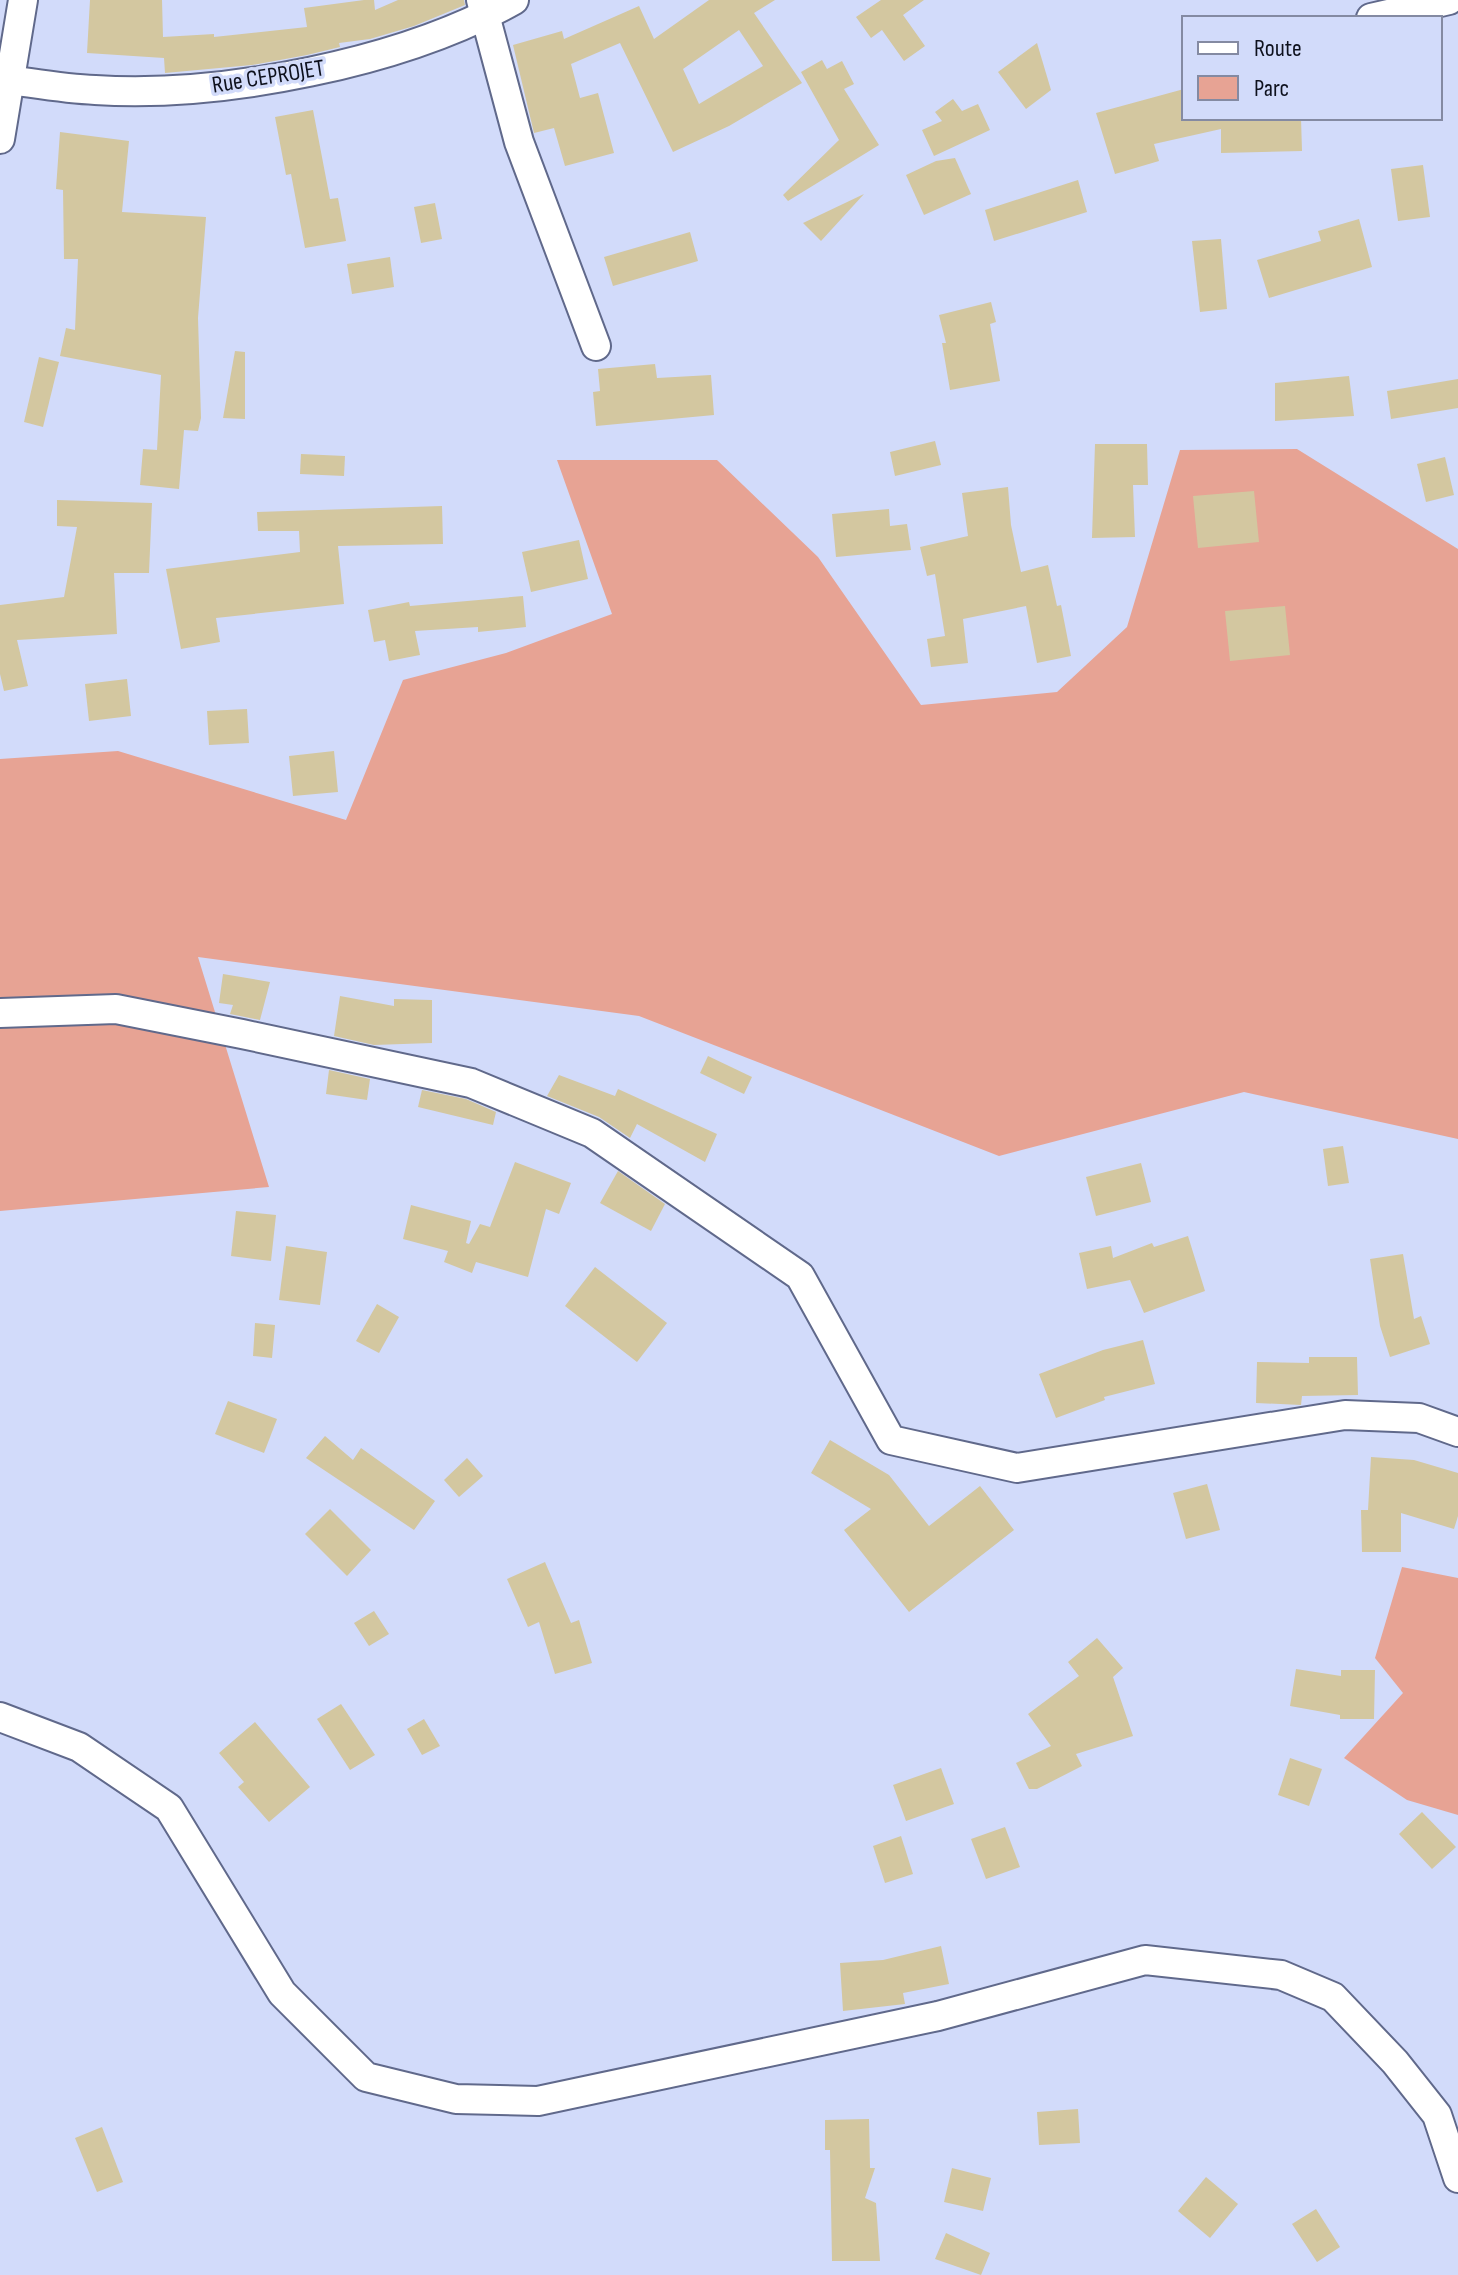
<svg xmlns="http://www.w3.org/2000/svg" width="1458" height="2275" viewBox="0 0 1458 2275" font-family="'Sofia Sans Condensed',sans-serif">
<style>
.green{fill:#e7a394}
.building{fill:#d3c7a0;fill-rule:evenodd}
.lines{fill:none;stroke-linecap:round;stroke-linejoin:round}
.street-casing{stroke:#60698b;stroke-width:32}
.street{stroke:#fff;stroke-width:28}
.labels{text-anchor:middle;stroke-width:7;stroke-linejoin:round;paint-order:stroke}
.street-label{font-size:24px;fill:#0e111d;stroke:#d2dbfa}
</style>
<rect width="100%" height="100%" fill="#d2dbfa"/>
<g class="green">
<path d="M1297,449L1458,549V1139L1244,1092L999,1156L639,1016L198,957L269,1187L0,1211V759L118,751L346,820L403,680L506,653L612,614L557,460H717L818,557L921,705L1057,692L1127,627L1180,450Z"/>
<path d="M1402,1567L1458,1578V1815L1407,1800L1344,1758L1403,1693L1375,1658Z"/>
</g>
<g class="building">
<path d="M90,0H162L163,37L214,34V37L307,27L304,8L364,0H374L375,10L398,0H464L465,5L414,26L370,39L339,43L340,47L307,55L252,65L165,73L164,58L87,53Z"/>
<path d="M709,0H775L754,13L802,83L729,126L673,152L620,43L571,64L580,98L598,93L614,153L565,166L554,128L534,133L513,45L562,31L564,39L639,6L654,39ZM739,30L763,66L699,104L683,69Z"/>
<path d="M881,0H924L903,15L925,46L904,61L882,30L871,38L856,17Z"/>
<path d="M1037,43L1051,90L1026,109L998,72Z"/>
<path d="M822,60L827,69L842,61L854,84L844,89L879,145L788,201L783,195L839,140L801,72Z"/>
<path d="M1184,89V118H1301L1302,151L1221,153V129L1154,144L1159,161L1115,174L1096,113Z"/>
<path d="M953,99L962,111L978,104L990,130L934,156L922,130L942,121L935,112Z"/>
<path d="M313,110L330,199L338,198L346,241L305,248L291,174L286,175L275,117Z"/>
<path d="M60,132L129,141L122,212L206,217L198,318L201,418L198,431L184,430L179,489L140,485L143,449L157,450L161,375L60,356L66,328L75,330L78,259H64L63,190L56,189Z"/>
<path d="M955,158L971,194L924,215L906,175L936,161Z"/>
<path d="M1423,165L1430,217L1398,221L1391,169Z"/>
<path d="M1078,180L1087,212L994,241L985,210Z"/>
<path d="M864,194L821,241L803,223Z"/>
<path d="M435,203L442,239L421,243L414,207Z"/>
<path d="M1359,219L1372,267L1269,298L1257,260L1321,241L1318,231Z"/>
<path d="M690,232L698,261L613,286L604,257Z"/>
<path d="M1221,239L1227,309L1200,312L1192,241Z"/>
<path d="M390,257L394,287L352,294L347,264Z"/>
<path d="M991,302L996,322L990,324L1000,381L950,390L942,343H946L939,315Z"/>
<path d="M235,351L245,352V419L223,418Z"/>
<path d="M39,357L59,362L43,427L24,422Z"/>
<path d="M655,364L657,378L711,375L714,415L596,426L593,392L600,391L598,369Z"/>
<path d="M1349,376L1354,416L1275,421V383Z"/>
<path d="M1458,379V408L1391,419L1387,391Z"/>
<path d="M935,441L941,465L895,476L890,452Z"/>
<path d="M1095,444H1147L1148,485H1133L1135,537L1092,538Z"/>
<path d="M301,454L345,456L344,476L300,474Z"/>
<path d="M1445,457L1454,495L1426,502L1417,464Z"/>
<path d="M1008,487L1011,525L1021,572L1048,565L1057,606L1061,605L1071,656L1037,663L1026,606L963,619L968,663L931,667L927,639L945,636L935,574L927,576L920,547L968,536L962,493Z"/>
<path d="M1254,491L1259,542L1198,548L1193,496Z"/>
<path d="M57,500L152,503L149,573H114L117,634L17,640L28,686L4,691L0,674V605L64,597L77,527L57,526Z"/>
<path d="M442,506L443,544L338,546L344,604L216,618L220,642L181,649L166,569L300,552L299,531H258L257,512Z"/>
<path d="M889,509L890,526L907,524L911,550L836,557L832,514Z"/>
<path d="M579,540L588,579L531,592L522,552Z"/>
<path d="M523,596L526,627L478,632V627L415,631L420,655L389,661L385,640L374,642L368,610L409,602L410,606Z"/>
<path d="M1285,606L1290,655L1230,661L1225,611Z"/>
<path d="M127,679L131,716L89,721L85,684Z"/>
<path d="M247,709L249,743L209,745L207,711Z"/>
<path d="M334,751L338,792L293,796L289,756Z"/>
<path d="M223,974L270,982L260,1020L230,1014L233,1005L219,1003Z"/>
<path d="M340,996L394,1006V999L432,1000V1043L374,1045L334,1036Z"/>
<path d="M708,1056L752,1077L744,1094L700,1073Z"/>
<path d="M329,1070L370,1079L367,1100L326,1094Z"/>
<path d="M559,1075L615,1096L618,1089L717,1134L705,1162L637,1124L630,1138L599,1117L547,1096Z"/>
<path d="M422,1090L466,1099L496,1112L493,1125L418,1107Z"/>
<path d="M1343,1146L1349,1183L1328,1186L1323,1149Z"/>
<path d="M515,1162L571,1183L559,1214L546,1209L528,1277L476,1262L472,1273L444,1262L448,1251L403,1239L411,1205L471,1221L466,1243L469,1244L480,1224L490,1227Z"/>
<path d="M1141,1163L1151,1202L1096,1216L1086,1177Z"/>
<path d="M618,1171L665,1204L651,1231L600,1203Z"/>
<path d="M236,1211L276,1215L271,1261L231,1256Z"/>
<path d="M1188,1236L1205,1291L1144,1313L1130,1280L1087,1289L1079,1253L1111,1246L1113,1258L1152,1243L1154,1247Z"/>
<path d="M286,1246L327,1252L320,1305L279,1300Z"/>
<path d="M1403,1254L1414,1319L1421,1316L1430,1344L1390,1357L1380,1326L1370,1259Z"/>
<path d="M595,1267L667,1323L637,1362L565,1306Z"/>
<path d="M377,1304L399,1317L379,1353L356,1341Z"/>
<path d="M255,1323L275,1325L272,1358L253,1356Z"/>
<path d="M1143,1340L1155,1384L1104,1397L1105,1400L1056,1418L1039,1374L1103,1350Z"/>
<path d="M1309,1357H1357L1358,1395L1302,1396L1301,1405L1256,1403L1257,1362L1309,1363Z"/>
<path d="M228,1401L277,1419L264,1453L215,1434Z"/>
<path d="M325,1436L353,1460L361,1448L435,1501L414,1530L306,1458Z"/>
<path d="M830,1440L889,1475L929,1526L980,1486L1014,1530L909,1612L844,1530L871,1509L811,1473Z"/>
<path d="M1371,1457L1414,1460L1458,1473V1516L1454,1529L1401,1513V1552H1362L1361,1510H1368Z"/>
<path d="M467,1458L483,1476L459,1497L444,1480Z"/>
<path d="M1207,1484L1220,1530L1186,1539L1173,1493Z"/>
<path d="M330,1509L371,1550L347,1576L305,1534Z"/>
<path d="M545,1562L571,1623L579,1620L592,1663L555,1674L539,1622L528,1627L507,1579Z"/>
<path d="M374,1611L389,1634L369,1646L354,1623Z"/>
<path d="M1097,1638L1123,1668L1113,1677L1133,1736L1076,1754L1082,1766L1037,1789H1029L1016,1763L1051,1746L1028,1714L1079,1676L1068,1662Z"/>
<path d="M1296,1669L1341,1676V1670H1375L1374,1719H1340V1715L1290,1706Z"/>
<path d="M341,1704L375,1755L350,1770L317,1719Z"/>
<path d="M424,1719L440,1746L422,1755L407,1729Z"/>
<path d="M255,1722L310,1787L269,1822L238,1787L244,1782L219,1753Z"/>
<path d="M1290,1758L1322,1769L1309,1806L1278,1795Z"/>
<path d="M941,1768L954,1804L906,1821L893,1785Z"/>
<path d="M1422,1812L1456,1847L1432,1869L1399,1834Z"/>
<path d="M1005,1827L1020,1867L986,1879L971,1839Z"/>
<path d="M901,1836L913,1874L885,1883L873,1846Z"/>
<path d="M941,1946L949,1984L903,1993L905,2004L843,2011L840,1963L883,1960Z"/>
<path d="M1078,2109L1080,2143L1039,2145L1037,2112Z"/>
<path d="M869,2119L870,2168H875L865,2198L876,2203L880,2261H832L830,2150H825V2120Z"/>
<path d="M102,2127L123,2182L97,2192L75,2138Z"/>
<path d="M952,2168L991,2178L983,2211L944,2202Z"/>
<path d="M1206,2177L1238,2204L1210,2238L1178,2211Z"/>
<path d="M1316,2209L1340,2247L1317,2262L1292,2224Z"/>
<path d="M946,2233L990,2253L981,2275L935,2259Z"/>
</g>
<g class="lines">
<g class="street-casing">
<g id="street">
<path d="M481,0L519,142L596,346"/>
<path d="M1371,18L1449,0"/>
<path d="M10,80C39,84 67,89 95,90C223,98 402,63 514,0"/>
<path d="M0,139L23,0"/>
<path d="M0,1013L116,1009L242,1034L471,1083L592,1133L800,1276L891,1440L1017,1468L1345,1415L1419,1418L1458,1432"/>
<path d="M0,1717L79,1747L169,1808L282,1993L366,2077L456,2099L538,2101L938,2016L1145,1960L1281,1975L1333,1997L1395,2062L1437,2115L1458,2178"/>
</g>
</g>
<use href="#street" class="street"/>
</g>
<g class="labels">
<g class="street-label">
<text transform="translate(268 76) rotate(-9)" y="8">Rue CEPROJET</text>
</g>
</g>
<rect x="1182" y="16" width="260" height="104" fill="#d2dbfa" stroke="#848aa2" stroke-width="2"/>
<rect x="1198" y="42" width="40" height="12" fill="#ffffff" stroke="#848aa2" stroke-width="2"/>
<text x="1254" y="56" font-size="24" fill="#0e111d">Route</text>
<rect x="1198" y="76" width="40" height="24" fill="#e7a394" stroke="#848aa2" stroke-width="2"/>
<text x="1254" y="96" font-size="24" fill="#0e111d">Parc</text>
</svg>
